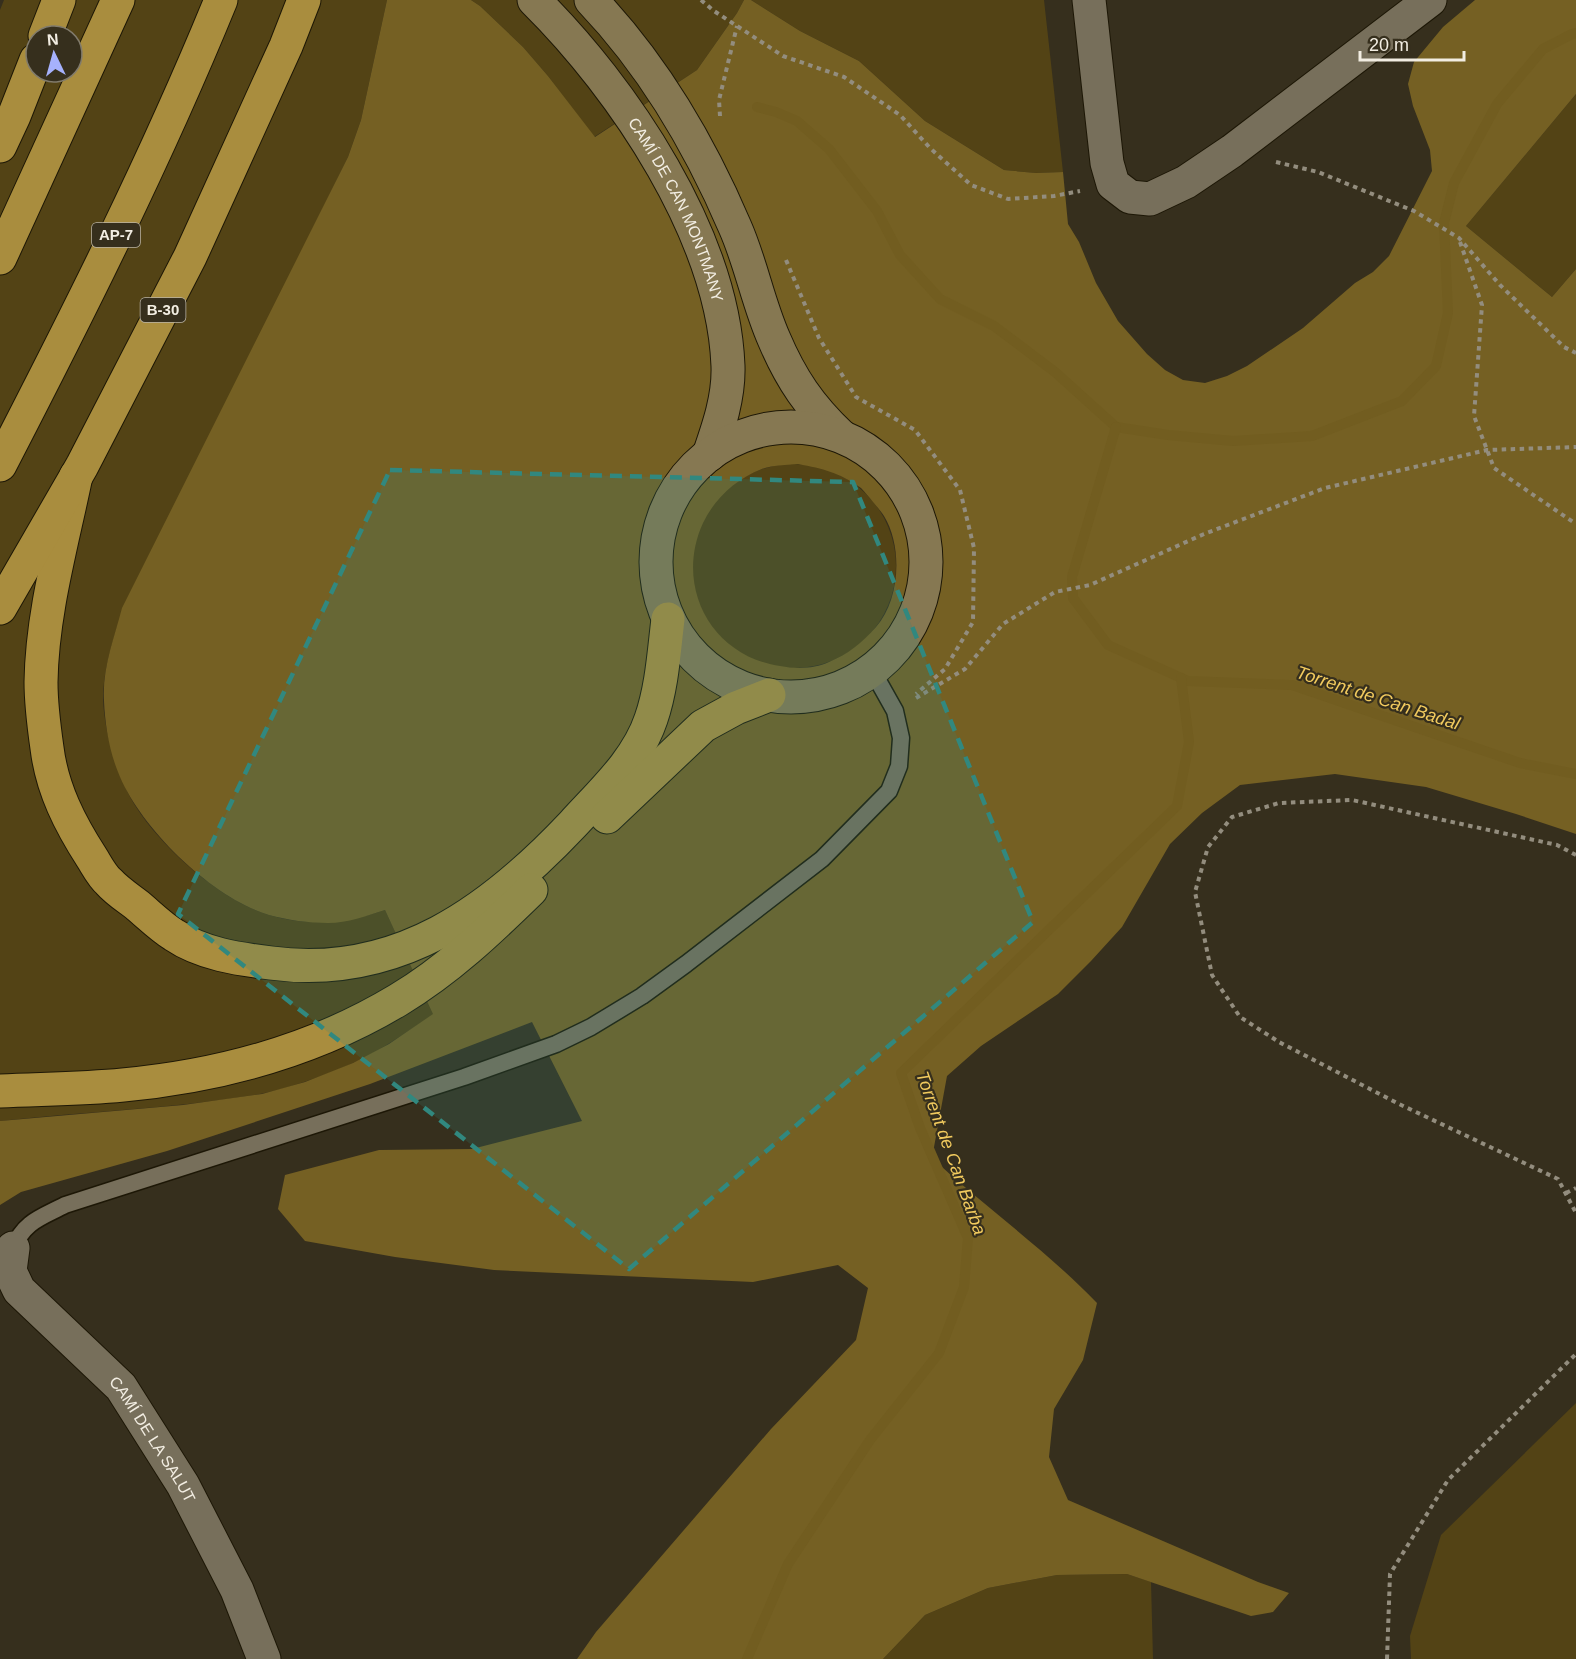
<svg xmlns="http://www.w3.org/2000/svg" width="1576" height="1659" viewBox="0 0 1576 1659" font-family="Arial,sans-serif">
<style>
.green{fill:#534315;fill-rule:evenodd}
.forest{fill:#756023;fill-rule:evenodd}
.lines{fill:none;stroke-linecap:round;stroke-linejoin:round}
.stream{stroke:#725d20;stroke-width:10}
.lane-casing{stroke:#1d1706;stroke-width:19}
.street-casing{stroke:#1d1706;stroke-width:35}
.secondary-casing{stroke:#1d1706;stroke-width:35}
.highway-casing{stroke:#1d1706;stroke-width:35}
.path{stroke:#938d7e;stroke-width:4;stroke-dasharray:4.5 4.5;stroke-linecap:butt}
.lane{stroke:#776f5b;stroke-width:16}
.street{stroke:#776f5b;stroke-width:33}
.secondary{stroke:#867852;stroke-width:33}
.highway{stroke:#a98d3e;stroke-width:33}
.marked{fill:#31887f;fill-opacity:0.2;stroke:#31887f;stroke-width:4.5;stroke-dasharray:12 8;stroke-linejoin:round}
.labels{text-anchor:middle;stroke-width:4.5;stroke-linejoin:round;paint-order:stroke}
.shield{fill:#362f1d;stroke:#bab4a7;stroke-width:1.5}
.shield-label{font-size:15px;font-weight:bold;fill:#f2ede2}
.street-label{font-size:16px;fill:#f2ede2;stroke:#362f1d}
.water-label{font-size:18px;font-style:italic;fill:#f1ca5e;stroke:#362f1d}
</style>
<rect width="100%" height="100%" fill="#362f1d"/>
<g class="green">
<path d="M4,0H387L361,120L348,157L117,627C110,650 103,675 103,699C104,732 118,779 136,807C163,849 220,900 269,915C311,927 345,923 385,910L434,1014C407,1032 380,1051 351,1064C322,1076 291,1088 260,1094C174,1109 87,1111 0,1121V10ZM36,36H72V72H36Z"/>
<path d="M471,0H744L737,13L697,70L594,137L548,76L523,47L480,6Z"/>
<path d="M751,0H1044L1063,172L1036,173L1004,170L925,121L859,61L800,31Z"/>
<path d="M1576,94V269L1552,297L1466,226Z"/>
<circle cx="794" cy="566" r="102"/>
<path d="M1576,1403V1659H1411L1410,1636L1441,1535Z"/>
<path d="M1127,1574L1151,1582L1153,1659H883L925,1615L988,1588L1057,1575Z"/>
</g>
<path class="forest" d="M387,0H471L480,6L523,47L548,76L595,137L697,70L737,13L744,0H751L800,31L859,61L925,121L1004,170L1036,173L1063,172L1068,224L1079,242L1096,283L1118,321L1147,354L1165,370L1183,380L1205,383L1227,376L1247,366L1303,328L1355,283L1373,272L1389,256L1432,171L1430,150L1413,106L1408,84L1414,62L1443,27L1475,0H1576V94L1466,226L1552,297L1576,269V834L1516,814L1426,787L1335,774L1240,785L1202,813L1170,844L1122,927L1091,961L1058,994L981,1046L947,1076L932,1158C986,1208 1046,1250 1097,1303L1083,1360L1054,1409L1049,1457L1068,1500L1258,1582L1289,1593L1273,1612L1251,1616L1127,1574L1057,1575L988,1588L925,1615L883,1659H577L596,1632L771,1429L856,1340L868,1288L838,1265L753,1282L494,1270L395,1257L305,1241L278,1209L285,1175L379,1150L472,1149L582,1121L532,1022L370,1084L167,1151L21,1192L0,1205V1121L183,1105L262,1094L305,1082L353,1063L389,1044L433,1014L385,910C366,916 348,923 328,923C309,923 287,920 269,915C212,898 139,827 118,772C109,750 105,724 104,701C102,668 114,639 122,608L348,157L361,120ZM798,464C824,469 838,472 861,488C865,492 869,497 873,502C876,506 881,511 884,516C903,547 900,600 876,627C862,643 848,654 829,662C814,669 796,669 780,666C711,656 674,586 703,523C715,498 736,479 762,469C772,465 787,465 798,464Z"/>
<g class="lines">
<g class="stream">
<path d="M757,107L776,112L797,121L829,149L877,211L900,255L940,299L994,326L1055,372L1116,427"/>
<path d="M1116,427L1168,435L1233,441L1312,436L1402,401L1436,366L1448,313L1444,223L1454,183L1497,104L1543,49L1572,34L1576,33"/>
<path d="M1116,427L1072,577L1073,598L1108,645L1188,681L1292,685L1520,763L1576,774"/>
<path d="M747,1659L788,1564L870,1440L939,1353L964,1287L968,1238L920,1128L901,1073L1177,806L1189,742L1181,678"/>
</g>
<g class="lane-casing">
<path id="lane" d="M13,1248C25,1221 40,1218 65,1205L464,1077L556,1044L591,1027L642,996L686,964L822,859L889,791L899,766L901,738L895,711L872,670"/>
</g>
<g class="street-casing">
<g id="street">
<path d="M1089,0L1107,163L1113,184L1130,197L1150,199L1186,182L1232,151L1430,0"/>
<path id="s1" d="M13,1248L10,1271L19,1290L121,1387L183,1485L237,1590L264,1659"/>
</g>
</g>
<g class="secondary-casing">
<g id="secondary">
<path id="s2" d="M534,0C624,89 723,236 728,366C729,397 719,426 709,455"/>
<path d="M591,0C653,65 700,145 735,227C751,263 758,303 774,339C791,379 810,407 841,436"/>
<circle cx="791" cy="562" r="135"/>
</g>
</g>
<g class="highway-casing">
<g id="highway">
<path d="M45,36L59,0"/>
<path d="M0,146L14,116L36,60"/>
<path d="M0,258L118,0"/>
<path d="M0,465C79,312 156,159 221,0"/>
<path d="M76,476C62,544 42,613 41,682C41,704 44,727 47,748C52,789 70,824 92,858C97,866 102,876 109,882C117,891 128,898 137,905C149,915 161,927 174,935C202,954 238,959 271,963C397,980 491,911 573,824C602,792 637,761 651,719C662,687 664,652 668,619"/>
<path d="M0,608L82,466L190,257L286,46L304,0"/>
<path d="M607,817L703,726L736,708L769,695"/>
<path d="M0,1091C41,1089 82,1089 123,1085C219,1076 315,1050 398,1000C448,970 490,930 531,890"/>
</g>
</g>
<g class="path">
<path d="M701,0L714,11L783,56L844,77L900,115L930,148L971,185L1008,199L1054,196L1080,191"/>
<path d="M720,116L719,100L737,26"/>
<path d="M1276,162L1318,172L1414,211L1459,238L1500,285L1564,347L1576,353"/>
<path d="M1460,242L1482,305L1474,416L1494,468L1576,524"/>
<path d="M786,260L819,338L856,397L915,430L960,490L974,548L973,622L945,669L916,694"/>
<path d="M916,698L965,669L1003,624L1055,592L1090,585L1204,534L1325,488L1487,450L1576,447"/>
<path d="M1576,855L1557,845L1352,800L1279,803L1232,817L1208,847L1195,892L1212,975L1240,1017L1279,1042L1399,1104L1558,1179L1576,1213"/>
<path d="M1566,1193L1576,1188"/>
<path d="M1387,1659L1390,1574L1448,1480L1576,1354"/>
</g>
<use href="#lane" class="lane"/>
<use href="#street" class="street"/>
<use href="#secondary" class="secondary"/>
<use href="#highway" class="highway"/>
</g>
<path class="marked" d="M390,470L853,482L1033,922L629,1269L178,914Z"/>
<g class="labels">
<g class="shield">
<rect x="92" y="223" width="48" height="24" rx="4.5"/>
<rect x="140.5" y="298" width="45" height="24" rx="4.5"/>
</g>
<g class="shield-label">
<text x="116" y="240">AP-7</text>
<text x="163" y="315">B-30</text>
</g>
<g class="street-label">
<text dy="6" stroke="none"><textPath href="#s2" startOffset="256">CAMÍ DE CAN MONTMANY</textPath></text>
<text dy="6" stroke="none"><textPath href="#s1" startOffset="246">CAMÍ DE LA SALUT</textPath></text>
</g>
<g class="water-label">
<text transform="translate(1378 698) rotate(18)" y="6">Torrent de Can Badal</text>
<text transform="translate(951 1153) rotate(70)" y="6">Torrent de Can Barba</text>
</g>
</g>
<g transform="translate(54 54) rotate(355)"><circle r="28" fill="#362f1d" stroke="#817b6c" stroke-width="1.5"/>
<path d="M0-4.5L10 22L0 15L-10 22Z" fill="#a6b1fc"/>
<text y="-9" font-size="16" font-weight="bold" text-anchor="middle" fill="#f2ede2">N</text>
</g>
<path d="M1360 51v9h104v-9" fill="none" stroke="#f2ede2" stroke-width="3"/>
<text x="1369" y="51" font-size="18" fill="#f2ede2" stroke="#362f1d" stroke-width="4.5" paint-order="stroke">20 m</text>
</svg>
